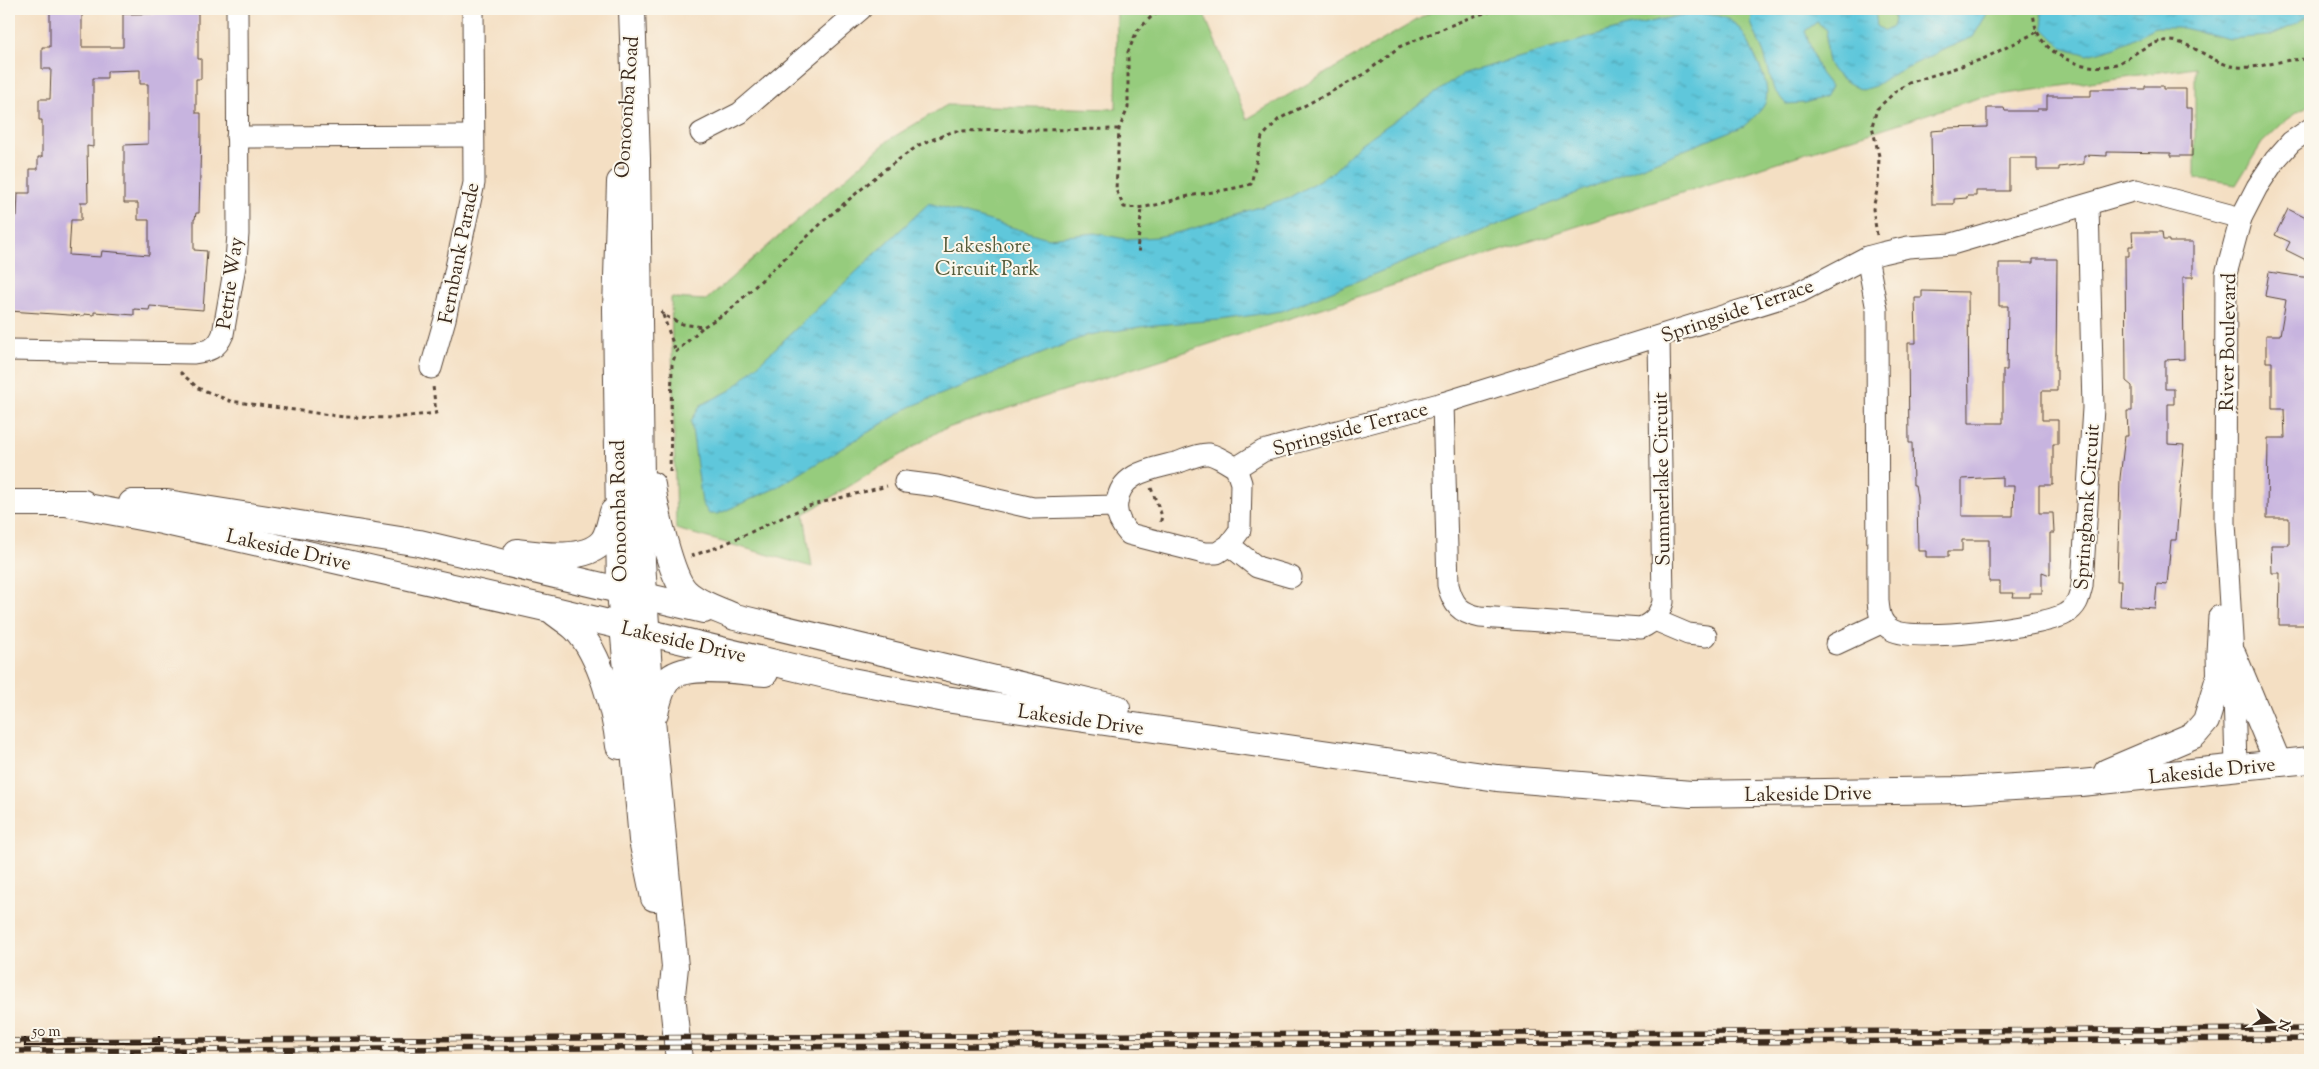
<svg xmlns="http://www.w3.org/2000/svg" width="2319" height="1069" viewBox="0 0 2319 1069" font-family="'Sorts Mill Goudy',serif">
<style>
.park{fill:#96cc7d;stroke:#687b4e}
.water{fill:url(#water-ripples);stroke:#4c787c}
.building{fill:#c7b4df;fill-rule:evenodd}
.lines{fill:none;stroke-linecap:round;stroke-linejoin:round}
.minor-casing{stroke:#574537;stroke-width:23}
.tertiary-casing{stroke:#574537;stroke-width:28}
.path{stroke:#574537;stroke-width:3;stroke-dasharray:4 4;stroke-linecap:butt}
.minor{stroke:#fff;stroke-width:21}
.tertiary{stroke:#fff;stroke-width:26}
.rail-casing{stroke:#3b2a1e;stroke-width:5.5}
.rail{stroke:#fbf7ec;stroke-width:4;stroke-dasharray:11;stroke-linecap:butt}
.labels{text-anchor:middle;stroke-width:4;stroke-linejoin:round;paint-order:stroke}
.street-label{font-size:20px;fill:#3b2a1e;stroke:#fbf7ec}
.park-label{font-size:20px;fill:#565b3a;stroke:#fbf7ec}
</style>
<defs>
<pattern id="water-ripples" width="26" height="14" patternUnits="userSpaceOnUse" patternTransform="scale(1.25)"><rect width="26" height="14" fill="#5ec7db"/><path d="M2 4q2-2 4 0t4 0M15 11q2-2 4 0t4 0" fill="none" stroke="#4fa2b1"/></pattern>
</defs>
<rect width="100%" height="100%" fill="#fbf7ec"/>
<filter id="ink" filterUnits="userSpaceOnUse"><feTurbulence type="fractalNoise" baseFrequency=".02" numOctaves="2"/><feDisplacementMap in="SourceGraphic" scale="10" xChannelSelector="R" yChannelSelector="G"/><feConvolveMatrix kernelMatrix="1 2 1 2 8 2 1 2 1" color-interpolation-filters="sRGB"/></filter>
<filter id="wash" filterUnits="userSpaceOnUse"><feTurbulence type="fractalNoise" baseFrequency=".0096" numOctaves="4" result="noise"/><feDisplacementMap in="SourceGraphic" scale="20" xChannelSelector="R" yChannelSelector="G"/><feGaussianBlur stdDeviation="1.12" result="paint"/><feColorMatrix in="noise" values="0 0 0 0 0 0 0 0 0 0 0 0 0 0 0 0 0 1.4 0 .05"/><feComposite in="paint" operator="in"/></filter>
<g filter="url(#wash)">
<rect width="100%" height="100%" fill="#f4dfc3"/>
<path class="park" d="M1117,9H1202L1247,119L1436,9H2310V104L2284,122L2262,143L2236,185L2195,178V67L1978,98L941,430L804,514L812,567L676,529L671,298L706,300L890,139L947,105L1116,109Z"/>
<g class="water">
<path d="M1753,9H1875L1877,26L1885,31L1892,27L1894,19L1892,9H1990L1973,37L1947,48L1890,76L1875,86L1862,90C1830,74 1823,67 1827,30L1817,22L1805,31L1820,73L1831,87L1825,97L1804,103L1786,104L1774,90L1764,54L1751,23Z"/>
<path d="M2040,9H2310V14L2292,26L2269,36L2230,39L2178,27H2156L2116,47L2088,55L2062,47L2044,29Z"/>
<path d="M1691,13C1735,14 1741,24 1758,63C1763,74 1769,87 1766,100C1764,110 1751,119 1744,126L1282,311L1220,320L1154,325L1088,335L910,407L776,488L718,514H709L702,503L691,421L701,405L731,390L929,203L1048,238L1095,233L1125,239L1157,237L1185,231L1290,197L1333,172L1360,144L1465,73L1623,28Z"/>
</g>
<g id="blocks">
<g class="building">
<path d="M50,9H82V47H123V14L198,13V59H201V79H196V113H201V133L199,213H196L195,219H194V250L207,251L203,310L150,306L149,310L134,309V315L94,312V315L84,314V316L9,311V256H12L13,216H17L18,193H30V169H38V157H42V120H39V99H50L51,69H42V47H50ZM140,70V84H148V144L124,145V203H138V220H149V255L102,251L101,257L69,255L71,220H81V202H88L87,146L93,147V78H107V71Z"/>
<path d="M2145,86H2163V89H2186V108H2192V156H2171V153L2107,152V156L2084,155V164L2059,167V170H2037V158H2009V191H1976V196H1967V198L1954,199V204H1932L1931,131L1944,130L1945,128L1987,127V108H2004L2005,111H2037V109H2047V96H2091V89H2145Z"/>
<path d="M2288,209L2310,220V262L2286,250L2290,242L2275,235Z"/>
<path d="M2132,232H2162L2163,240H2169V242H2193V277H2183L2184,359L2165,360V389H2174V404H2168V444L2184,445L2176,540H2171L2167,585L2157,584L2155,608L2120,606L2121,581H2117L2120,478L2125,436H2128L2127,411H2132V386L2126,381L2125,256H2129V246H2133Z"/>
<path d="M2033,259H2057L2056,370H2057V391H2042V420H2058V444H2053V485H2039V513H2053L2054,533H2050V575L2042,572V593H2030V597H2013L2014,593H2000V582H1989V540H1962V551H1948V557H1926V551H1918L1917,497L1915,485H1913L1912,443H1909L1908,343H1916L1915,298H1922V291L1968,292L1969,423H2003V370H2007L2008,306H1999V263H2033ZM2002,477V486H2014L2013,516H1962V479Z"/>
<path d="M2269,272L2310,278V625H2279L2280,573H2272L2271,545H2289V518H2267L2268,438H2285L2284,409H2272V362H2266V335H2280L2286,300L2265,296Z"/>
</g>
</g>
</g>
<g filter="url(#ink)">
<use href="#blocks" fill-opacity="0" stroke="#574537" stroke-width="1"/>
<g class="lines">
<g class="minor-casing">
<g id="minor">
<path d="M701,133L740,113L861,9"/>
<path d="M237,137L473,136"/>
<path d="M1867,257L1877,310L1878,601C1879,612 1880,624 1892,630C1915,643 2041,627 2065,614C2077,607 2079,599 2082,586L2093,408L2088,205"/>
<path d="M9,350L193,353C209,351 217,349 223,334L236,260L238,234L237,9"/>
<path d="M431,368L445,319L474,183L473,9"/>
<path d="M1443,403L1448,585C1453,605 1460,613 1480,617L1641,628C1654,622 1659,615 1663,602L1659,337"/>
<path d="M1236,468C1228,463 1218,456 1209,454C1200,453 1187,459 1179,462C1153,469 1120,472 1117,503C1115,515 1121,525 1129,534L1204,553H1217L1229,545L1240,530L1241,483L1236,468L1263,451L1443,403L1800,292L1867,257L1882,253L1908,247L1952,244L2136,190L2241,218"/>
<path d="M905,482L937,486L1033,508L1116,506"/>
<path d="M1229,545L1257,567L1291,577"/>
<path d="M1655,620L1688,634L1706,636"/>
<path d="M1836,644L1883,622"/>
<path d="M2218,698L2217,653L2219,616"/>
<path d="M2236,767L2233,655L2225,523L2226,274L2241,218L2257,187L2275,160L2291,142L2310,129"/>
</g>
</g>
<g class="tertiary-casing">
<g id="tertiary">
<path d="M632,9L637,159L642,561L652,720L675,967L672,994L679,1060"/>
<path d="M620,182L616,309L620,591L642,840L654,898"/>
<path d="M652,485C655,507 671,578 686,592C698,604 720,610 735,617L1117,708"/>
<path d="M9,503H83"/>
<path d="M66,503L162,521L550,609L846,680L945,699L1497,778L1691,794L1964,790L2081,783L2310,760"/>
<path d="M132,503H167L419,543L704,610"/>
<path d="M517,552C540,555 586,562 603,541C609,533 610,522 613,512"/>
<path d="M554,612C561,618 570,623 576,629C601,655 615,711 619,746"/>
<path d="M2233,655L2278,763"/>
<path d="M655,713C658,702 660,690 667,681C683,661 742,672 765,673"/>
<path d="M2107,772L2194,735L2206,721L2218,681"/>
</g>
</g>
<g class="path">
<path d="M1165,9L1152,16L1137,31L1128,52V108L1119,129L1116,190L1124,207C1151,210 1165,201 1189,196C1210,192 1231,190 1251,184L1262,137L1279,119L1363,75L1399,47L1471,17L1499,9"/>
<path d="M2032,9C2034,16 2034,24 2037,31C2048,58 2089,73 2116,64C2134,57 2149,39 2171,41C2193,43 2210,61 2231,66C2258,72 2284,56 2310,60"/>
<path d="M1877,235L1873,209L1878,186L1879,156L1872,126L1877,109L1897,90L1909,83L1983,59L2037,32"/>
<path d="M1141,250H1137L1142,209"/>
<path d="M661,311L663,315L682,324L703,327L729,311L827,218L884,170L919,145L954,131L1119,129"/>
<path d="M663,315L676,352"/>
<path d="M180,372L198,388L230,401L344,417L394,418L436,413L433,386"/>
<path d="M670,472L672,365L676,352L703,327"/>
<path d="M1151,488L1162,516L1160,524"/>
<path d="M691,556L718,547L808,506L887,486"/>
</g>
<use href="#minor" class="minor"/>
<use href="#tertiary" class="tertiary"/>
<g class="rail-casing">
<g id="rail">
<path d="M9,1041L2310,1029"/>
<path d="M9,1051L2310,1039"/>
</g>
</g>
<use href="#rail" class="rail"/>
</g>
</g>
<g class="labels">
<g class="street-label">
<text transform="translate(626 107) rotate(-86)" y="7">Oonoonba Road</text>
<text transform="translate(458 253) rotate(-79)" y="7">Fernbank Parade</text>
<text transform="translate(229 283) rotate(-82)" y="7">Petrie Way</text>
<text transform="translate(1737 310) rotate(-19)" y="7">Springside Terrace</text>
<text transform="translate(2227 342) rotate(-89)" y="7">River Boulevard</text>
<text transform="translate(1350 428) rotate(-15)" y="7">Springside Terrace</text>
<text transform="translate(1661 479) rotate(-91)" y="7">Summerlake Circuit</text>
<text transform="translate(2086 507) rotate(-86)" y="7">Springbank Circuit</text>
<text transform="translate(618 511) rotate(-91)" y="7">Oonoonba Road</text>
<text transform="translate(289 549) rotate(13)" y="7">Lakeside Drive</text>
<text transform="translate(684 641) rotate(13)" y="7">Lakeside Drive</text>
<text transform="translate(1081 719) rotate(8)" y="7">Lakeside Drive</text>
<text transform="translate(2212 770) rotate(-6)" y="7">Lakeside Drive</text>
<text transform="translate(1808 793) rotate(-1)" y="7">Lakeside Drive</text>
</g>
<g class="park-label">
<text x="987" y="252">Lakeshore<tspan x="987" dy="23">Circuit Park</tspan></text>
</g>
</g>
<rect width="2319" height="1069" fill="none" stroke="#fbf7ec" stroke-width="30"/>
<g transform="translate(2272 1022) rotate(106)" stroke="#fbf7ec" stroke-width="4" paint-order="stroke">
<path d="M0-4L9 19L0 12L-9 19Z" fill="#3b2a1e"/>
<text y="-8" font-size="14" font-weight="bold" text-anchor="middle" fill="#3b2a1e">N</text>
</g>
<path d="M25 1036v8h134v-8" fill="none" stroke="#3b2a1e" stroke-width="2.5"/>
<text x="32" y="1036" font-size="15" fill="#3b2a1e" stroke="#fbf7ec" stroke-width="4" paint-order="stroke">50 m</text>
</svg>
